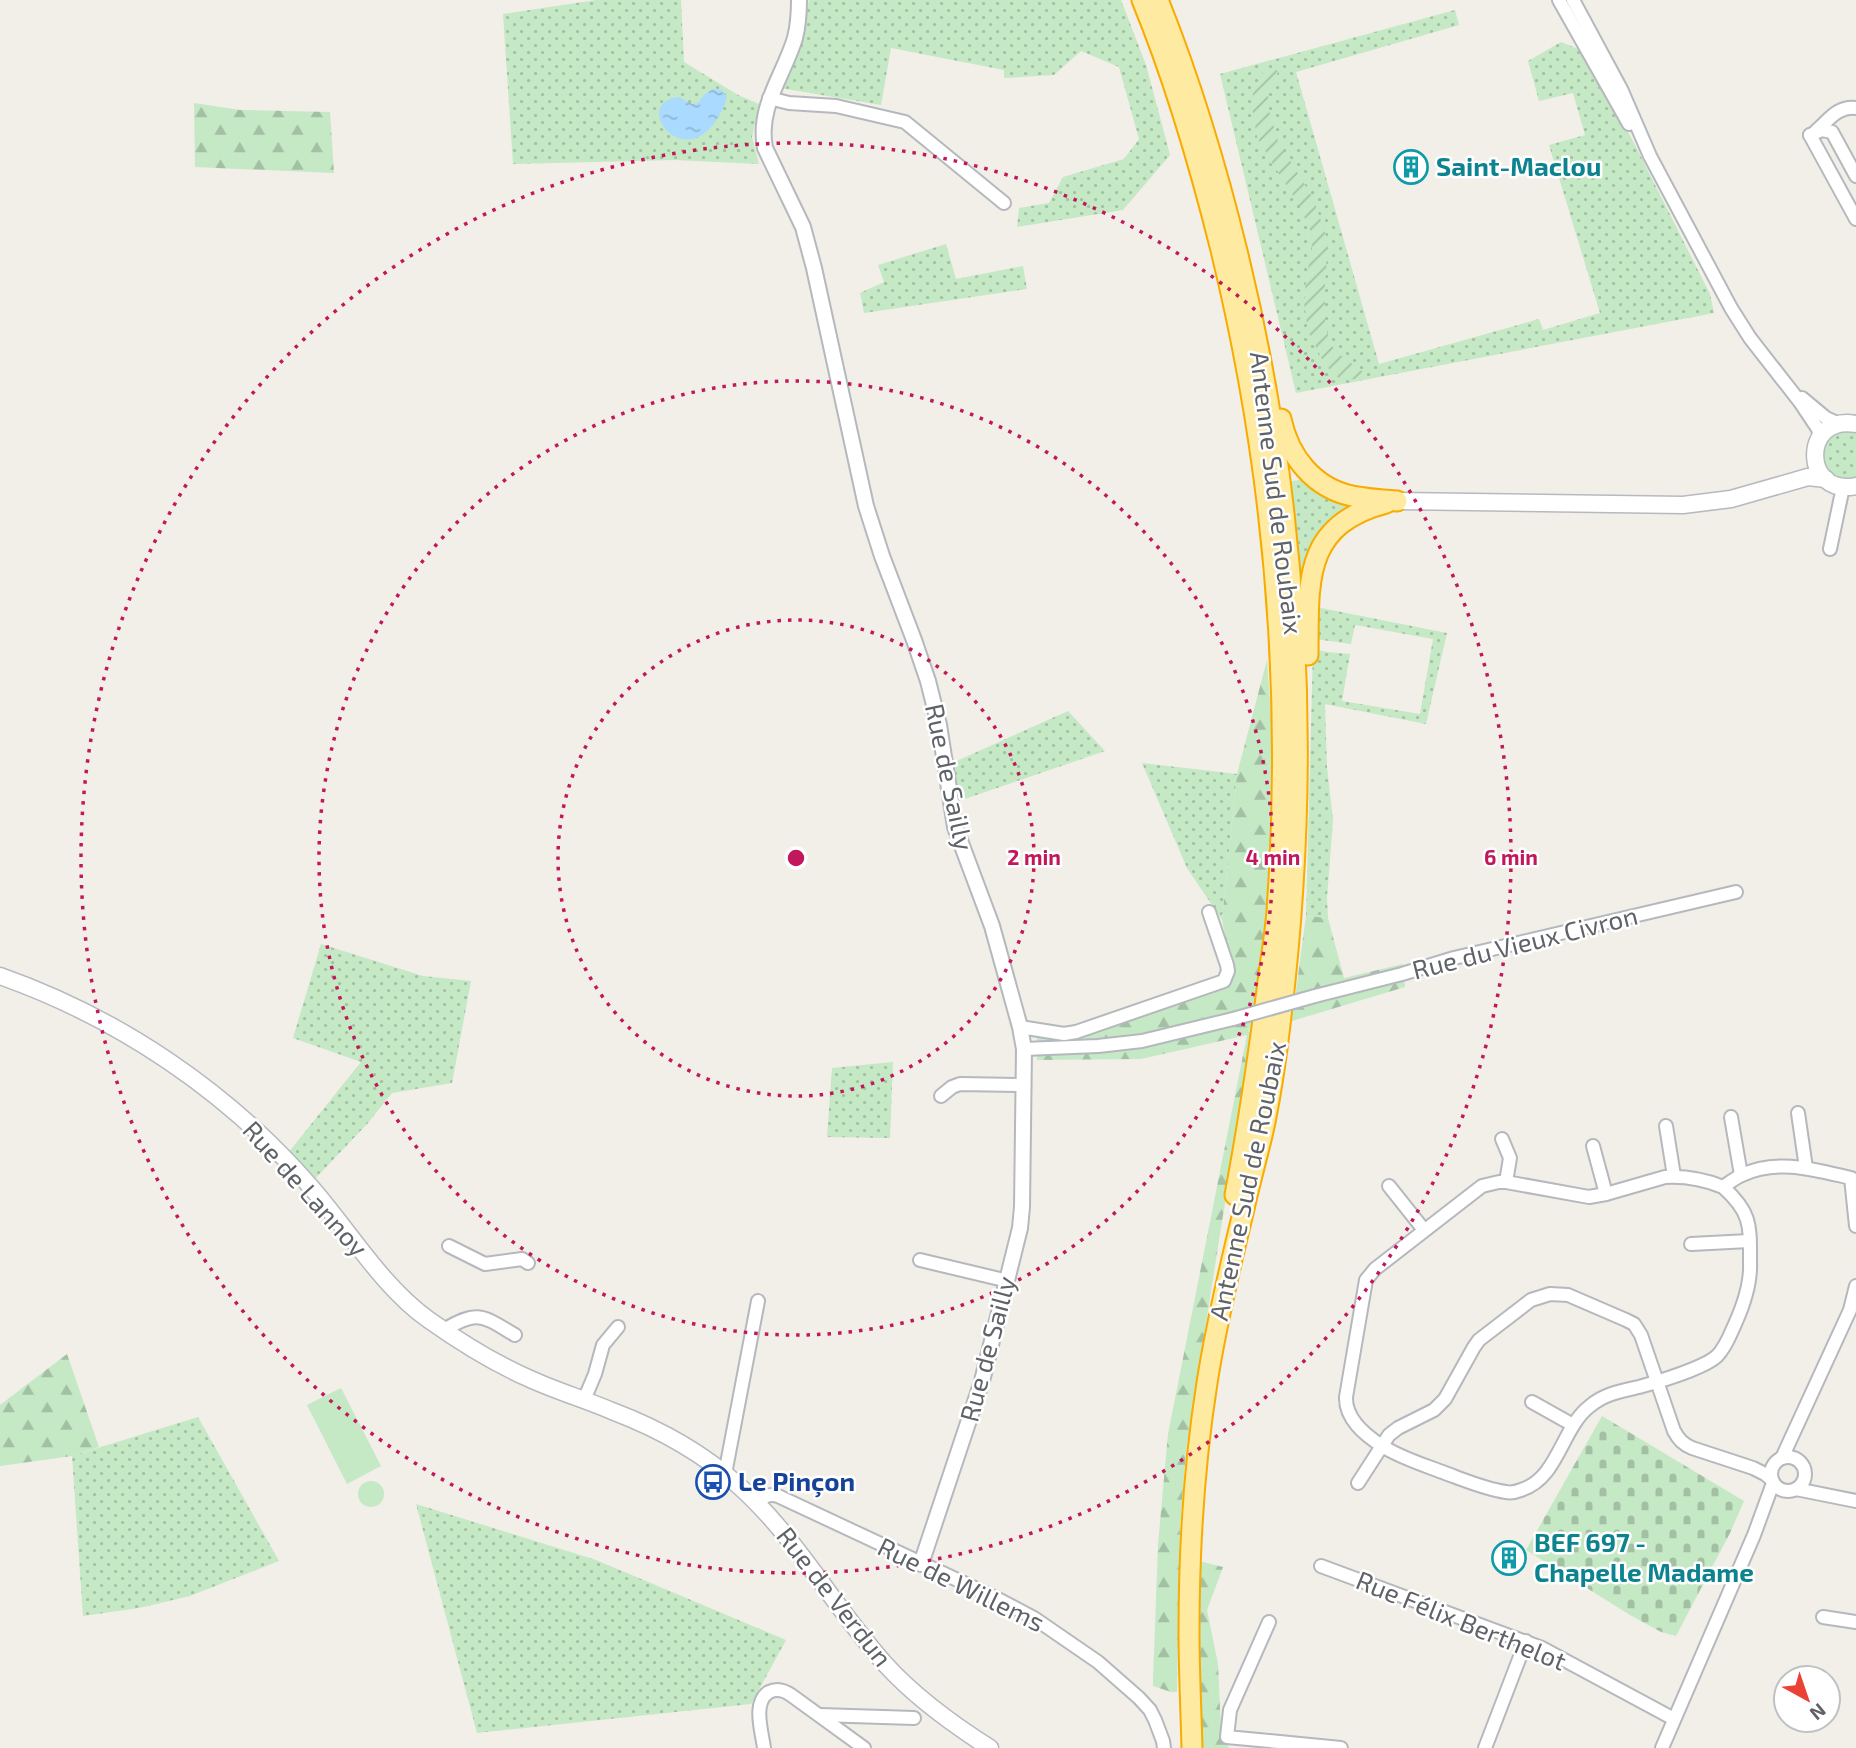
<svg xmlns="http://www.w3.org/2000/svg" width="1856" height="1748" viewBox="0 0 1856 1748" font-family="'Exo 2',sans-serif">
<style>
.grass{fill:url(#grass-dots)}
.forest{fill:url(#forest-firs)}
.cemetery{fill:url(#cemetery-stones)}
.garden{fill:url(#garden-furrows)}
.pitch{fill:#c5e8c5}
.water{fill:url(#water-ripples)}
.lines{fill:none;stroke-linecap:round;stroke-linejoin:round}
.minor-casing{stroke:#b5b8bc;stroke-width:16}
.tertiary-casing{stroke:#b5b8bc;stroke-width:18}
.secondary-casing{stroke:#b6babf;stroke-width:19}
.trunk-casing{stroke:#f9ab00;stroke-width:23}
.minor{stroke:#fff;stroke-width:12}
.tertiary{stroke:#fff;stroke-width:14}
.secondary{stroke:#fff;stroke-width:16}
.trunk{stroke:#feeaa1;stroke-width:19}
.minor-bridge-casing{stroke:#b5b8bc;stroke-width:16;stroke-linecap:butt}
.minor-bridge{stroke:#fff;stroke-width:12}
.ring{fill:none;stroke:#c2185b;stroke-width:3.5;stroke-dasharray:3.5 7}
.labels{text-anchor:middle;stroke-width:5;stroke-linejoin:round;paint-order:stroke}
.culture-label{font-size:26px;font-weight:bold;fill:#0d838f;stroke:#fff;text-anchor:start}
.street-label{font-size:26px;fill:#5f6368;stroke:#fff}
.transit-label{font-size:26px;font-weight:bold;fill:#164399;stroke:#fff;text-anchor:start}
.centre{fill:#c2185b;stroke:#fff;stroke-width:3.5}
.ring-label{font-size:21px;text-anchor:middle;font-weight:bold;fill:#c2185b;stroke:#fff;stroke-width:5;stroke-linejoin:round;paint-order:stroke}
</style>
<defs>
<pattern id="grass-dots" width="8" height="8" patternUnits="userSpaceOnUse" patternTransform="scale(1.75)"><rect width="8" height="8" fill="#c5e8c5"/><path d="M2 2h.1M6 6h.1" fill="none" stroke="#a3c0a4" stroke-width="1.8" stroke-linecap="round"/></pattern>
<pattern id="forest-firs" width="22" height="20" patternUnits="userSpaceOnUse" patternTransform="scale(1.75)"><rect width="22" height="20" fill="#c5e8c5"/><path d="M5 1l3.5 6h-7zM16 11l3.5 6h-7z" fill="#a3c0a4"/></pattern>
<pattern id="cemetery-stones" width="16" height="16" patternUnits="userSpaceOnUse" patternTransform="scale(1.75)"><rect width="16" height="16" fill="#c5e8c5"/><path d="M2 7V4a2 2 0 0 1 4 0v3zM10 15v-3a2 2 0 0 1 4 0v3z" fill="#a3c0a4"/></pattern>
<pattern id="garden-furrows" width="10" height="10" patternUnits="userSpaceOnUse" patternTransform="scale(1.75)"><rect width="10" height="10" fill="#c5e8c5"/><path d="M-1 1l2-2M0 10L10 0M9 11l2-2" fill="none" stroke="#a3c0a4"/></pattern>
<pattern id="water-ripples" width="26" height="14" patternUnits="userSpaceOnUse" patternTransform="scale(1.75)"><rect width="26" height="14" fill="#aadaff"/><path d="M2 4q2-2 4 0t4 0M15 11q2-2 4 0t4 0" fill="none" stroke="#8eb4d2"/></pattern>
</defs>
<rect width="100%" height="100%" fill="#f1efe8"/>
<g class="grass">
<path d="M596,0H681L684,62L738,95L759,104L752,137L759,164L675,160L513,164L503,14Z"/>
<path d="M809,0H1121L1146,65L1170,155L1123,210L1017,227L1019,208L1049,203L1063,177L1124,159L1139,139L1119,67L1081,51L1054,75L1004,78V70L891,48L881,105L780,88L804,22Z"/>
<path d="M1455,10L1459,25L1296,72L1379,364L1539,319L1543,330L1600,313L1549,145L1585,135L1573,93L1539,101L1528,61L1561,42L1583,51L1634,143L1710,294L1714,313L1296,393L1220,74Z"/>
<path d="M946,244L956,279L1023,266L1027,289L864,313L860,293L884,282L878,265Z"/>
<path d="M1856,430V480L1844,482L1825,471L1822,446L1833,432Z"/>
<path d="M1305,479L1361,502L1342,518L1299,605L1286,482Z"/>
<path d="M1316,607L1447,633L1426,724L1325,704L1327,767L1333,820L1327,898L1328,918L1306,916L1313,649L1327,652L1350,654L1342,701L1420,714L1433,639L1355,625L1351,644L1315,639Z"/>
<path d="M1068,711L1105,751L956,802L950,764Z"/>
<path d="M1142,763L1237,774L1222,920L1187,868Z"/>
<path d="M321,944L423,976L471,981L452,1083L392,1093L368,1123L312,1182L288,1153L361,1062L293,1038Z"/>
<path d="M893,1062L890,1138L827,1137L832,1068Z"/>
<path d="M198,1417L279,1561L190,1596L139,1608L83,1616L72,1456Z"/>
<path d="M416,1504L596,1560L786,1640L751,1704L477,1733Z"/>
</g>
<g class="forest">
<path d="M194,103L240,110L330,112L334,173L195,167Z"/>
<path d="M1267,660L1272,726L1274,818L1261,1001L1248,1032L1257,1027L1223,1215L1186,1451L1180,1527L1177,1692H1171L1153,1686V1680L1158,1545L1168,1434L1247,1035L1141,1059L1037,1060V1036L1072,1038L1232,972L1222,920L1237,774Z"/>
<path d="M1306,916L1328,918L1344,978L1403,964L1405,987L1292,1021Z"/>
<path d="M67,1354L99,1447L72,1456L0,1466V1405Z"/>
<path d="M1199,1561L1223,1567L1207,1610L1218,1664L1221,1730L1229,1748H1200Z"/>
</g>
<path class="cemetery" d="M1602,1416L1744,1501L1730,1533L1676,1636L1661,1632L1630,1615L1526,1550Z"/>
<path class="garden" d="M1269,68H1275L1278,72L1268,95L1269,111L1278,141L1313,198L1328,241L1325,284V323L1330,344L1339,354L1363,372L1360,378L1348,380L1339,378L1325,365L1308,331L1304,303L1306,279L1312,249L1311,232L1298,203L1274,166L1257,137L1252,107L1253,93L1263,72Z"/>
<g class="pitch">
<path d="M341,1388L381,1466L347,1484L307,1405Z"/>
<circle cx="371" cy="1494" r="13"/>
</g>
<path class="water" d="M713,89L722,90L727,97C724,107 721,113 715,122C681,171 631,102 679,97L692,104L698,103L704,95Z"/>
<g class="lines">
<g class="minor-casing">
<g id="minor">
<path d="M1559,0L1629,124"/>
<path d="M1573,0L1621,89L1650,156L1731,308L1750,338L1800,402L1818,429L1820,438"/>
<path d="M769,98L789,103L836,106L905,122L1004,203"/>
<path d="M1816,131C1829,120 1837,106 1856,108"/>
<path d="M1810,135L1856,219"/>
<path d="M1810,135L1822,130L1832,132L1856,176"/>
<path d="M1802,398L1826,418L1839,424"/>
<path d="M1830,549L1843,487"/>
<path d="M1315,996L1402,974L1454,958L1736,892"/>
<path d="M1020,1027L1064,1034L1076,1032L1224,981L1228,971L1227,965L1209,912"/>
<path d="M1024,1049L1098,1046L1142,1041L1233,1019"/>
<path d="M941,1096L952,1087L960,1084L1024,1085"/>
<path d="M1798,1113L1806,1168"/>
<path d="M1731,1117L1741,1175"/>
<path d="M1666,1126L1674,1176"/>
<path d="M1502,1139L1510,1158L1506,1182"/>
<path d="M1593,1146L1606,1194"/>
<path d="M1389,1186L1424,1230"/>
<path d="M1723,1187C1752,1213 1750,1226 1750,1263C1751,1284 1744,1304 1735,1324C1730,1335 1726,1347 1717,1356C1704,1368 1657,1382 1639,1387C1621,1391 1604,1394 1590,1406C1561,1428 1559,1478 1521,1490C1516,1492 1511,1493 1506,1492C1485,1489 1464,1480 1445,1473C1424,1465 1401,1458 1382,1446C1365,1435 1345,1419 1346,1397L1366,1280L1375,1269L1482,1186L1499,1182H1506L1589,1197L1606,1194L1665,1177C1684,1176 1706,1180 1723,1187C1729,1183 1735,1178 1742,1175C1777,1158 1816,1170 1851,1178L1856,1226"/>
<path d="M1691,1244L1749,1241"/>
<path d="M449,1246L485,1264L522,1259L528,1263"/>
<path d="M920,1260L1008,1281"/>
<path d="M444,1330C478,1309 483,1316 515,1335"/>
<path d="M584,1400L595,1374L603,1345L618,1327"/>
<path d="M1532,1402L1573,1425"/>
<circle cx="1788" cy="1474" r="17"/>
<path d="M1782,1458L1850,1310L1856,1286"/>
<path d="M725,1474L758,1301"/>
<path d="M1358,1483L1389,1435L1398,1428L1434,1410L1445,1399L1474,1347L1479,1340L1531,1300L1550,1294L1568,1295L1626,1320L1634,1324L1641,1335L1674,1431C1679,1440 1683,1444 1692,1448L1753,1468L1765,1474L1772,1480"/>
<path d="M1796,1489L1856,1501"/>
<path d="M757,1503C764,1497 768,1493 778,1496L996,1598L1034,1618L1098,1662L1139,1698L1150,1710L1155,1720L1163,1741L1164,1748"/>
<path d="M1321,1566L1542,1648L1674,1719"/>
<path d="M1823,1617L1856,1622"/>
<path d="M1269,1622L1230,1710L1227,1737L1341,1748"/>
<path d="M820,1715L914,1718"/>
<path d="M764,1748C762,1732 752,1702 769,1692C777,1688 784,1690 791,1695L864,1748"/>
<path d="M1485,1748L1526,1641"/>
<path d="M1662,1748L1754,1535L1773,1483"/>
</g>
</g>
<g class="tertiary-casing">
<path id="tertiary" d="M799,0C799,13 798,26 795,38C784,75 757,107 765,148L803,227L814,268L866,506L882,556L914,640L928,681L939,725L955,827L992,926L1020,1027L1024,1049L1022,1207L1020,1228L982,1381L921,1564"/>
</g>
<g class="secondary-casing">
<g id="secondary">
<path d="M1856,424C1801,414 1802,497 1856,486"/>
<path d="M1397,501L1683,505L1731,499L1808,477L1826,479"/>
<path d="M0,976C119,1018 227,1091 310,1186C348,1229 382,1287 429,1320C460,1342 494,1363 528,1378C556,1391 584,1399 612,1411C657,1428 703,1453 739,1486C797,1538 833,1606 885,1664C915,1697 952,1724 990,1748"/>
</g>
</g>
<g class="trunk-casing">
<g id="trunk">
<path d="M1142,0C1175,80 1200,166 1221,250C1274,467 1293,689 1277,911C1275,937 1270,963 1267,990C1258,1059 1248,1127 1235,1195"/>
<path d="M1158,0C1191,82 1217,169 1238,255C1299,505 1312,761 1281,1016C1277,1052 1272,1087 1265,1122C1259,1151 1250,1180 1244,1209C1230,1266 1216,1325 1207,1383C1194,1465 1189,1549 1189,1632C1189,1671 1191,1709 1192,1748"/>
<path d="M1281,419C1289,457 1314,488 1352,496C1367,499 1382,500 1397,501"/>
<path d="M1308,655C1309,585 1301,525 1386,503"/>
</g>
</g>
<use href="#minor" class="minor"/>
<use href="#tertiary" class="tertiary"/>
<use href="#secondary" class="secondary"/>
<use href="#trunk" class="trunk"/>
<g class="minor-bridge-casing">
<path id="minor-bridge" d="M1233,1019L1315,996"/>
</g>
<use href="#minor-bridge" class="minor-bridge"/>
</g>
<g class="ring">
<circle cx="796" cy="858" r="238"/>
<circle cx="796" cy="858" r="477"/>
<circle cx="796" cy="858" r="715"/>
</g>
<defs>
<g id="building-ring" transform="scale(1.75)"><circle r="9.5" fill="#fff" stroke="#0f9aa8" stroke-width="1.5"/><path d="M-4-6H4V6H1V3H-1V6H-4ZM-2.5-4.3h1.7v1.8h-1.7ZM.8-4.3h1.7v1.8H.8ZM-2.5-1h1.7V.8h-1.7ZM.8-1h1.7V.8H.8Z" fill="#0f9aa8"/></g>
<g id="bus-ring" transform="scale(1.75)"><circle r="9.5" fill="#fff" stroke="#1a4fb4" stroke-width="1.5"/><path d="M-5-6H5V4H4V6H2V4H-2V6H-4V4H-5ZM-3.5-4V0h7V-4ZM-3.5 1.2v1.5H-2V1.2ZM2 1.2v1.5H3.5V1.2Z" fill="#1a4fb4"/></g>
</defs>
<g fill-rule="evenodd">
<use href="#building-ring" x="1411" y="167"/>
<use href="#bus-ring" x="713" y="1482"/>
<use href="#building-ring" x="1509" y="1558"/>
</g>
<g class="labels">
<g class="culture-label">
<text x="1436" y="176">Saint-Maclou</text>
<text x="1534" y="1552">BEF 697 -<tspan x="1534" dy="30">Chapelle Madame</tspan></text>
</g>
<g class="street-label">
<text transform="translate(1276 493) rotate(83)" y="9">Antenne Sud de Roubaix</text>
<text transform="translate(949 777) rotate(78)" y="9">Rue de Sailly</text>
<text transform="translate(1525 943) rotate(-14)" y="9">Rue du Vieux Civron</text>
<text transform="translate(1248 1181) rotate(-78)" y="9">Antenne Sud de Roubaix</text>
<text transform="translate(305 1189) rotate(48)" y="9">Rue de Lannoy</text>
<text transform="translate(988 1349) rotate(-75)" y="9">Rue de Sailly</text>
<text transform="translate(961 1585) rotate(26)" y="9">Rue de Willems</text>
<text transform="translate(834 1597) rotate(52)" y="9">Rue de Verdun</text>
<text transform="translate(1461 1621) rotate(22)" y="9">Rue Félix Berthelot</text>
</g>
<g class="transit-label">
<text x="738" y="1491">Le Pinçon</text>
</g>
</g>
<circle cx="796" cy="858" r="10" class="centre"/>
<g class="ring-label">
<text x="1034" y="865">2 min</text>
<text x="1273" y="865">4 min</text>
<text x="1511" y="865">6 min</text>
</g>
<g transform="translate(1807 1699) rotate(140)"><circle r="33" fill="#ffffff" stroke="#bfc1c3" stroke-width="2"/>
<path d="M0-5L12 26L0 18L-12 26Z" fill="#ea4335"/>
<text y="-10" font-size="19" font-weight="bold" text-anchor="middle" fill="#5f6368">N</text>
</g>
</svg>
